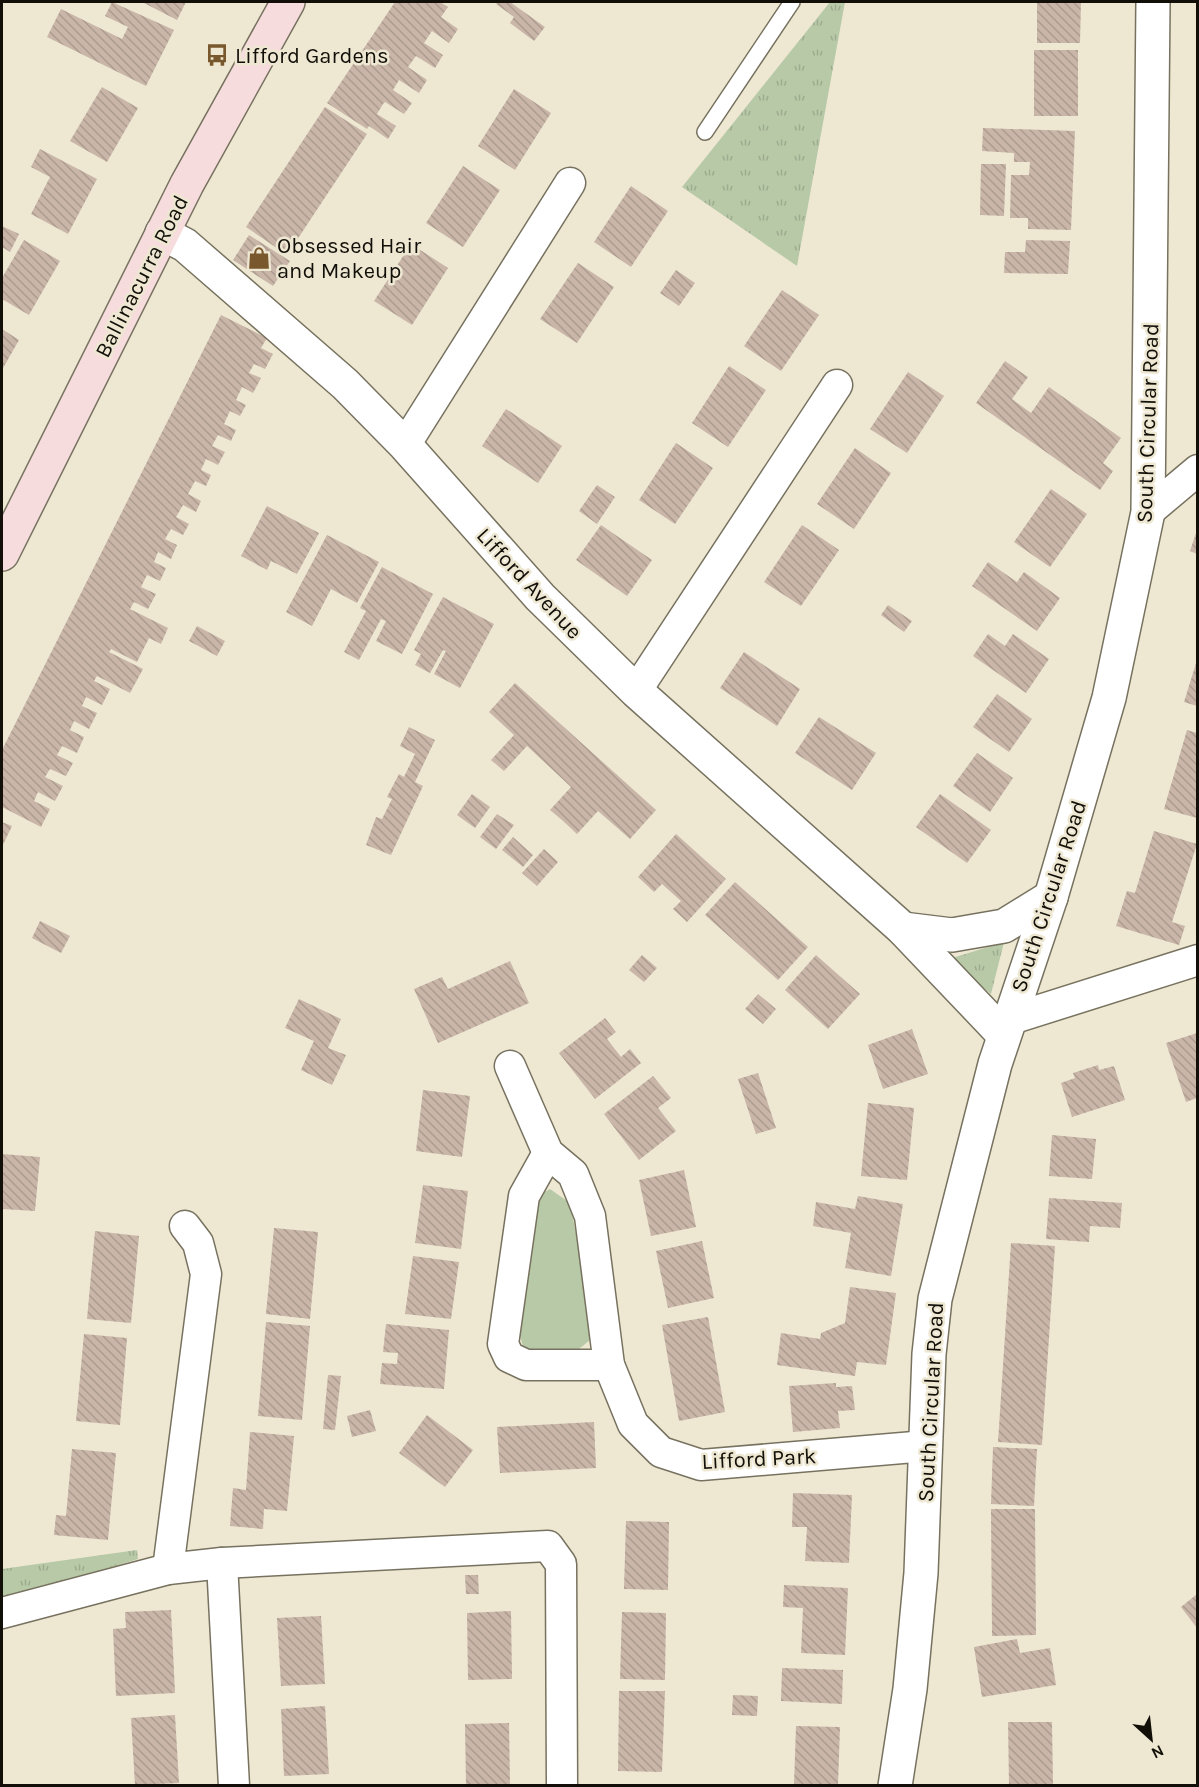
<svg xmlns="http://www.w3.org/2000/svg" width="1199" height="1787" viewBox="0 0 1199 1787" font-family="Karla,sans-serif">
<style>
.grass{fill:url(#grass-tufts)}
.green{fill:#b8c9a7}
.building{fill:url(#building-back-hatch)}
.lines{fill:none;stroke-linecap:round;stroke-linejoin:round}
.service-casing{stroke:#77725f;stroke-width:18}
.minor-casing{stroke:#77725f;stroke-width:33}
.tertiary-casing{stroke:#77725f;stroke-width:36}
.secondary-casing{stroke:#77725f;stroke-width:36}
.service{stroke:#fff;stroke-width:15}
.minor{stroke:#fff;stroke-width:30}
.tertiary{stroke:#fff;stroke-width:33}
.secondary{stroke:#f7dcdd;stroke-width:33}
.labels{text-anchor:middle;stroke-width:5;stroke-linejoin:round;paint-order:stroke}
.poi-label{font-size:22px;fill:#110f08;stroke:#eee8d3;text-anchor:start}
.street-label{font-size:22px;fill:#110f08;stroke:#eee8d3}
</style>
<defs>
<pattern id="grass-tufts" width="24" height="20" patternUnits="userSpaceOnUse" patternTransform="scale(1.5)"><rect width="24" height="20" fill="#b8c9a7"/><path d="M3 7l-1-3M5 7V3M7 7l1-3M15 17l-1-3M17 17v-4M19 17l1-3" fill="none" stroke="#9dab8e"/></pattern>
<pattern id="building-back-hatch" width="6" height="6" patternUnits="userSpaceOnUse" patternTransform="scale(1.5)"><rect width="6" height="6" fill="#c9b6a8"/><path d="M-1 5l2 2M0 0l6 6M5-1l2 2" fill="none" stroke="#ac9b8f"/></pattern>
</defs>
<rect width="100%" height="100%" fill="#eee8d3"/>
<g class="grass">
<path d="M830,2H845L797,266L682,187Z"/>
<path d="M1004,942L991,994L949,959Z"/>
<path d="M137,1550L138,1559L2,1602V1569Z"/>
</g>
<path class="green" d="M550,1189L570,1203L593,1322L590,1340L574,1353H531L523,1346L518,1329L533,1210L541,1194Z"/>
<g class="building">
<path d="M112,2L174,30L146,86L47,37L61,9L122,39L128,27L105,16Z"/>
<path d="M142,2H186L177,20Z"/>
<path d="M395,2H440L448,7L441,17L458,29L449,43L432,31L424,43L443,55L435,68L416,56L408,67L427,80L419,93L399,80L393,90L412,103L404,114L385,102L383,104L377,114L396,126L388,139L369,126L367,129L327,103Z"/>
<path d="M498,2H510L545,27L534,41L510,23L514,17L496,4Z"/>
<path d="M1037,2H1081L1080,43H1037Z"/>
<rect x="1034" y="50" width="44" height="66"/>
<path d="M102,87L138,108L107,162L70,141Z"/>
<path d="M514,89L551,113L515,170L478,146Z"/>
<path d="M325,107L367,134L287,255L246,227Z"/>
<path d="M983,128L1075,131L1071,230L1028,229V218H1010L1011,175H1029L1030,162H1014V153L982,151Z"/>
<path d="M40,149L97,179L68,234L31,214L50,177L31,167Z"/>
<path d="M981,164H1006L1004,216L980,215Z"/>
<path d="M463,166L500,190L463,247L426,223Z"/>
<path d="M631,186L668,211L631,267L594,242Z"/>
<path d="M2,226L19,234L10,252L2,247Z"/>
<path d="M249,235L290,261L273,286L233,260Z"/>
<path d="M24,240L60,261L29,315L2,299V278Z"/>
<path d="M1026,240L1070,241L1068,274L1004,273L1005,252H1025Z"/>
<path d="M411,244L448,268L412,325L374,301Z"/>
<path d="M578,263L614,287L577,343L540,319Z"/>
<path d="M676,270L695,283L679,306L660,293Z"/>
<path d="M782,290L819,315L781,371L744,346Z"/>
<path d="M221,315L267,338L261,348L273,354L265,369L254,364L249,373L261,378L253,393L242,387L236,400L246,405L240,416L230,411L224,424L236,430L231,441L218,435L212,446L225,452L218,465L206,459L201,470L211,475L206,486L195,481L188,494L201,501L196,512L183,505L176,517L189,524L183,535L171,529L165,539L177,545L171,559L158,552L154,562L166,568L160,581L147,575L141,587L156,594L148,609L134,602L130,609L168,628L161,644L149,638L137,662L111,649L109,652L143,669L130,693L97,676L94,681L110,689L102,705L86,697L82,706L97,713L89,729L74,721L70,730L84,737L77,753L62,746L57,755L73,763L66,776L50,769L45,777L63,786L55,801L38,792L34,801L50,809L41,827L2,807V750Z"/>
<path d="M2,329L19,340L2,370Z"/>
<path d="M1005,361L1028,377L1012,399L1031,413L1049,387L1121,438L1103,463L1113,471L1100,490L976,403Z"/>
<path d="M729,366L766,390L728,447L692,423Z"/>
<path d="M908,372L944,396L907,453L870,429Z"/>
<path d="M506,409L562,446L538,483L482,446Z"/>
<path d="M676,443L713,468L675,524L639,500Z"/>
<path d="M855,448L891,473L854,529L817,504Z"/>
<path d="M597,485L615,497L597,524L579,511Z"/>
<path d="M1051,489L1087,514L1050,567L1014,542Z"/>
<path d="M267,506L319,533L297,574L271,561L267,570L241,556Z"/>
<path d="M601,525L652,560L627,596L576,560Z"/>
<path d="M802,525L839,550L801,606L764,582Z"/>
<path d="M1197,530V554L1190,551Z"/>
<path d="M327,535L379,562L357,603L331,589L312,626L286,612Z"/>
<path d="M988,562L1017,582L1024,572L1060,598L1037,631L972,586Z"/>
<path d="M382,567L433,594L402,654L376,641L386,621L381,619L359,660L344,652L366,611L360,608Z"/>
<path d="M443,597L494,624L460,688L434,674L446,651L443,650L430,673L415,665L421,654L414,650Z"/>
<path d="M888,605L912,621L904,632L881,615Z"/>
<path d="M197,626L225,641L217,656L189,641Z"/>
<path d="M988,634L1005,646L1013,634L1049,659L1026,693L973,656Z"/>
<path d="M744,652L800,689L777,726L720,688Z"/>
<path d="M1197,660V706L1184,702Z"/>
<path d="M515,683L656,810L630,839L598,811L577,834L562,820L550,810L571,787L527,746L504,771L491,760L514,735L489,712Z"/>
<path d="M997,694L1032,719L1009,752L973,727Z"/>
<path d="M819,717L876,753L852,790L795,753Z"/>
<path d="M409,727L435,740L415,782L423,786L391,855L366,845L376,817L382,819L392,799L387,797L399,774L404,777L415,754L400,746Z"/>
<path d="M1187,730L1197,733V818L1164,809Z"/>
<path d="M977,753L1013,778L990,812L953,786Z"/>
<path d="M472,794L490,807L475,828L457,815Z"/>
<path d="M940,794L991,830L967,863L916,827Z"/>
<path d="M497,814L514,825L496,849L480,837Z"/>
<path d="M2,822L12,826L2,847Z"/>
<path d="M1154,831L1197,844L1172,922L1185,926L1179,945L1116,926L1127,891L1135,893Z"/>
<path d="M676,834L726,879L687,922L673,909L681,901L662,884L654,892L638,877Z"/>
<path d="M513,837L533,855L523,867L502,850Z"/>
<path d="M544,849L558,862L537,886L522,873Z"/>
<path d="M735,882L808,947L778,980L705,915Z"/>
<path d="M40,921L70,936L61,953L32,938Z"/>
<path d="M642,955L657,968L644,982L629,970Z"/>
<path d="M816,955L860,994L828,1029L785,990Z"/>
<path d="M510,961L529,1003L438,1043L414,989L442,977L448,989Z"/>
<path d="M758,994L776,1009L763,1024L745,1009Z"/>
<path d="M299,999L341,1019L328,1048L346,1055L332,1085L301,1070L314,1041L285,1028Z"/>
<path d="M605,1018L616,1032L607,1039L621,1057L630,1049L641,1063L595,1099L559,1053Z"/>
<path d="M912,1029L928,1074L883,1089L868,1045Z"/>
<path d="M1197,1033V1098L1186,1102L1166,1043Z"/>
<path d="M1098,1065L1099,1070L1114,1066L1125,1100L1072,1117L1061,1083L1075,1078L1073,1073Z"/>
<path d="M758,1073L776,1128L756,1134L738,1079Z"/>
<path d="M653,1076L671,1098L658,1108L676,1131L639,1160L604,1114Z"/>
<path d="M423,1090L470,1096L462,1157L416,1151Z"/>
<path d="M868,1103L914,1108L907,1180L861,1176Z"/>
<path d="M1052,1135L1096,1139L1092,1179L1049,1176Z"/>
<path d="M2,1154L40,1157L35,1211L2,1209Z"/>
<path d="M684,1170L696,1227L651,1236L639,1180Z"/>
<path d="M423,1185L468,1191L461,1249L415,1243Z"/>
<path d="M858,1196L903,1204L891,1276L845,1268L851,1233L813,1226L816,1202L855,1209Z"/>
<path d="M1049,1198L1122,1203L1120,1228L1090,1226L1089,1242L1046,1239Z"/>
<path d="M274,1228L318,1232L310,1319L266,1314Z"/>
<path d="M95,1231L139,1236L131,1323L87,1319Z"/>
<path d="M702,1241L714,1298L668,1308L656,1251Z"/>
<path d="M1011,1243L1055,1246L1042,1445L998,1442Z"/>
<path d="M413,1256L459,1262L451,1319L405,1314Z"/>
<path d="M850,1287L896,1293L886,1365L857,1362L855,1376L777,1365L781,1333L820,1339L821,1333L845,1323Z"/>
<path d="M708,1317L725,1412L679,1421L662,1325Z"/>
<path d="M266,1322L310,1326L302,1420L258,1416Z"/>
<path d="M386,1324L449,1330L444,1389L380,1384L382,1363L397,1364L398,1353L383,1352Z"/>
<path d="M84,1334L127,1338L120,1425L76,1421Z"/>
<path d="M328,1375L341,1376L335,1430L323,1429Z"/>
<path d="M836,1383V1387L852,1386L855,1410L838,1411L840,1428L793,1432L789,1386Z"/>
<path d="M370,1410L376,1431L352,1437L347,1416Z"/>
<path d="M427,1415L473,1450L445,1487L399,1453Z"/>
<path d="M594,1422L596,1468L500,1473L497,1427Z"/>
<path d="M250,1432L294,1436L287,1511L264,1509L263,1529L230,1526L233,1488L246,1490Z"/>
<path d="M993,1447L1037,1449L1034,1506L991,1504Z"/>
<path d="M72,1449L116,1453L108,1540L54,1535L56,1515L66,1516Z"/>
<path d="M793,1493L852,1495L849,1563L805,1561L807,1527H792Z"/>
<path d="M991,1509H1035L1036,1635L992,1636Z"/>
<path d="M626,1521L669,1522L668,1590L624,1589Z"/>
<path d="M465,1575H478L479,1594H466Z"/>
<path d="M784,1585L848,1588L845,1655L801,1653L803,1608L783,1607Z"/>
<path d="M1197,1594V1628L1181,1607Z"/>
<path d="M171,1610L175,1693L116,1696L113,1629L126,1628L125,1612Z"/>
<path d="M511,1611L512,1679L468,1680L467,1613Z"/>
<path d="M622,1612L666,1613L665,1680L620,1679Z"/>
<path d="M321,1616L325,1684L281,1686L277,1618Z"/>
<path d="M1017,1639L1020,1653L1050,1648L1056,1685L982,1697L974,1647Z"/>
<path d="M782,1668L843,1670L842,1704L781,1701Z"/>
<path d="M619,1691H665L662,1772L618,1771Z"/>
<path d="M733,1695L758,1696L757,1716L732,1715Z"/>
<path d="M325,1706L329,1774L284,1776L281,1709Z"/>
<path d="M175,1715L179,1783L135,1785L131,1718Z"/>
<path d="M1008,1722H1052L1053,1785H1009Z"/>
<path d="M509,1723L510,1785H466L465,1724Z"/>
<path d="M796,1726L840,1727L838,1785H794Z"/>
</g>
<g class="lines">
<g class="service-casing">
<path id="service" d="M705,132L792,2"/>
</g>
<g class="minor-casing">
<g id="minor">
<path d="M405,445L570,183"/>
<path d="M1148,512L1198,470"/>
<path d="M636,691L837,385"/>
<path d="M1008,1020L1198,960"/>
<path d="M510,1066L548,1153L573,1174L590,1216L609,1365L633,1424L661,1452L701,1465L926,1446"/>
<path d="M548,1153L524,1196L503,1344L509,1357L526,1365H609"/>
<path d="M222,1563L234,1786"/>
<path d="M168,1569L206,1274L198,1243L185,1226"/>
<path d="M2,1613L168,1569L222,1563L548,1546L561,1564L562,1786"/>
</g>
</g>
<g class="tertiary-casing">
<g id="tertiary">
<path d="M162,233L185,245L345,384L405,445L540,597L636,691L903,929L1003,1034"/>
<path d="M903,929L952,935L1004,926L1051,897"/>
<path d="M895,1786L910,1689L921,1573L929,1354L935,1299L995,1064L1051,897L1109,698L1148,512L1153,2"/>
</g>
</g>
<g class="secondary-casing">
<path id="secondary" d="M2,554L187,184L288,2"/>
</g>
<use href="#service" class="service"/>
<use href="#minor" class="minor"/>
<use href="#tertiary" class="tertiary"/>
<use href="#secondary" class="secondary"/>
</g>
<defs>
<g id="bus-bare" transform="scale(1.8)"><path d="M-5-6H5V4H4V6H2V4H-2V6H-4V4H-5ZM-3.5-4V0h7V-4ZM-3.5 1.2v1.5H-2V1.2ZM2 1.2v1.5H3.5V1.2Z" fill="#79582e" stroke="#eee8d3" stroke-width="2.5" paint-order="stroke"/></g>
<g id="shop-bare" transform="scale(1.8)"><path d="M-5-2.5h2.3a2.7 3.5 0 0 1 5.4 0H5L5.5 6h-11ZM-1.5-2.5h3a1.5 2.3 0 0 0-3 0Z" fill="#79582e" stroke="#eee8d3" stroke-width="2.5" paint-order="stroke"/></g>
</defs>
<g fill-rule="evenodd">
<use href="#bus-bare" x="217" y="55"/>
<use href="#shop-bare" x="259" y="258"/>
</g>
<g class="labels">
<g class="poi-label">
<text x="235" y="63">Lifford Gardens</text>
<text x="277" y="253">Obsessed Hair<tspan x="277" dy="25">and Makeup</tspan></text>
</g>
<g class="street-label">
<text transform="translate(141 276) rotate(-63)" y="8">Ballinacurra Road</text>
<text transform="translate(1147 423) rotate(-88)" y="8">South Circular Road</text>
<text transform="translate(530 583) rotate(47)" y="8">Lifford Avenue</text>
<text transform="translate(1048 896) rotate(-72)" y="8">South Circular Road</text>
<text transform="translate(930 1402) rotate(-87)" y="8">South Circular Road</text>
<text transform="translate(759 1458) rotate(-3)" y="8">Lifford Park</text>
</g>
</g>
<rect width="1199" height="1787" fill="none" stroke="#110f08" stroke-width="6"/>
<g transform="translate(1151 1739) rotate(153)" stroke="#eee8d3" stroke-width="4.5" paint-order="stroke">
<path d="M0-4.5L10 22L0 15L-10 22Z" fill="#110f08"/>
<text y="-9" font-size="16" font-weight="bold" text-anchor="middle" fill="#110f08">N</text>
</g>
</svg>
